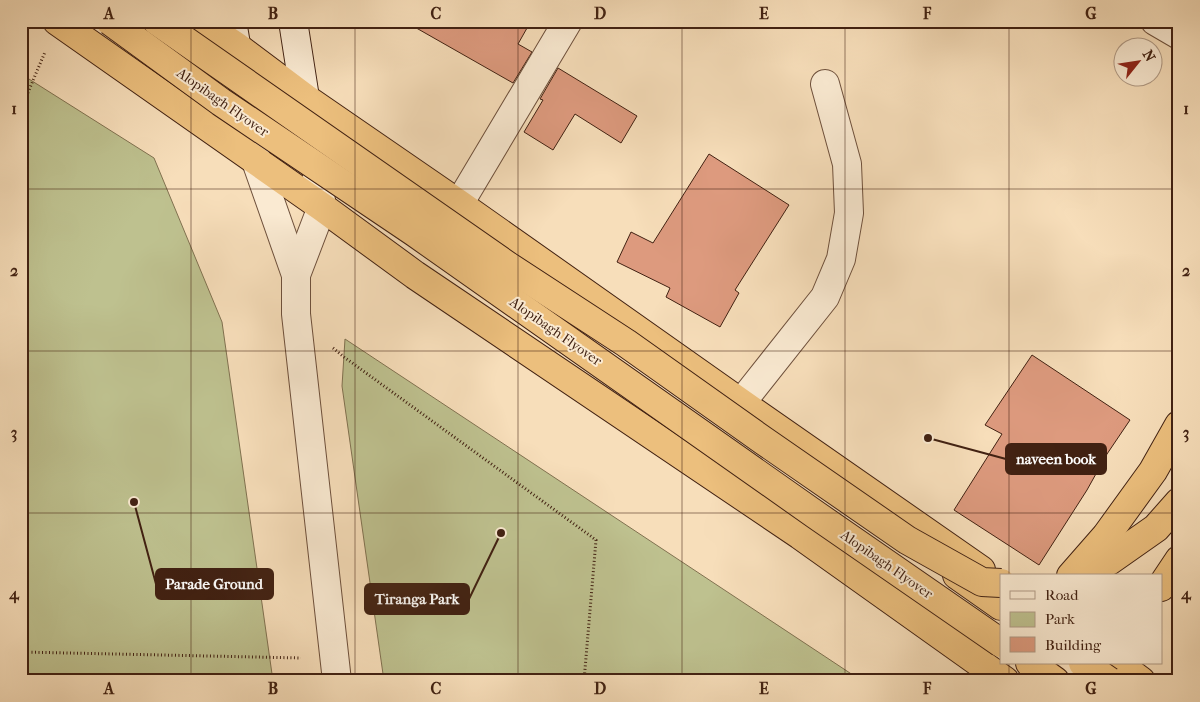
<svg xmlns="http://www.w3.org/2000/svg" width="1200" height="702" viewBox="0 0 1200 702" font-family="'IM FELL French Canon',serif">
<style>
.green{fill:#bec18f;stroke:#807150}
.building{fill:#dd9a7e;stroke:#412112}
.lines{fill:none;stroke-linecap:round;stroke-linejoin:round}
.minor-casing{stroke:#6e503c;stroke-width:30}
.tertiary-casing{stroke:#6e503c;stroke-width:30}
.secondary-casing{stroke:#412112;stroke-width:30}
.trunk-casing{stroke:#412112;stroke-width:30}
.path{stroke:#412112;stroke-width:3;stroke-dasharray:1 2.5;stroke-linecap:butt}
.minor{stroke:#faead2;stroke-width:28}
.tertiary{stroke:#faead2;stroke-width:28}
.secondary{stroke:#faead2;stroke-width:28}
.trunk{stroke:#ecbf7d;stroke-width:28}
.trunk-bridge-casing{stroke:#412112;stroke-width:30;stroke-linecap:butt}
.trunk-bridge{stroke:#ecbf7d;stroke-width:28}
.grid{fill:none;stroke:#412112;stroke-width:1;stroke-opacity:0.55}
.labels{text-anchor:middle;stroke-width:4;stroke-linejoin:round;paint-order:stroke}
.street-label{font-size:14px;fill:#412112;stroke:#faead2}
.leader{fill:none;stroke:#412112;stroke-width:2}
.callout-dot{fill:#412112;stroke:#faead2;stroke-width:2}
.callout{fill:#412112;stroke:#412112;stroke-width:2}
.callout-label{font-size:15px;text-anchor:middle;font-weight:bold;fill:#fff}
.neatline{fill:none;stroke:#412112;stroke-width:2}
.grid-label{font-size:16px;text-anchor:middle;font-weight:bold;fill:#412112}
</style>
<rect width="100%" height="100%" fill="#f7deba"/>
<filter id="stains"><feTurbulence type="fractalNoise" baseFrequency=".004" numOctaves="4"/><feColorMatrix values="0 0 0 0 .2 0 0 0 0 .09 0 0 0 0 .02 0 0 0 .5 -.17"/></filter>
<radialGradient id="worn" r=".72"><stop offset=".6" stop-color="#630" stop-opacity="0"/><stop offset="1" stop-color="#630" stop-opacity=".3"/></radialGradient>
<g class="green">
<path d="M21,74L154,158L222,322L273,681H21Z"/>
<path d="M345,339L862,681H384L342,386Z"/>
</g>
<g class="building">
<path d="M404,21H531L518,44L532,52L513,83Z"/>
<path d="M558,68L637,116L621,143L575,114L553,150L524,132L543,100L540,99Z"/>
<path d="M709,154L789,205L735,290L739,293L720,327L666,297L670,288L617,262L631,232L653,243Z"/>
<path d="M1032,355L1130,420L1107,454L1087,490L1039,565L954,510L1002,434L985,425Z"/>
</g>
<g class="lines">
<g class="minor-casing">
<g id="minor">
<path d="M1155,21L1179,35"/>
<path d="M459,204L568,21"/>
<path d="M741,403L825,297L841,259L849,213L847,164L825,84"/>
</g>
</g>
<g class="tertiary-casing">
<g id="tertiary">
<path d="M256,161L296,275"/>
<path d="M322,207L296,275V314L337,681"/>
</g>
</g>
<g class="secondary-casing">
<g id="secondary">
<path d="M232,21L256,161"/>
<path d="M293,21L322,207"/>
</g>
</g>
<g class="trunk-casing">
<g id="trunk">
<path d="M57,21L322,207L415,275L800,535L1005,681"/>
<path d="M198,21L237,47L305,98L459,204L741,403L981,570"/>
<path d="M957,575L1001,606"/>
<path d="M1077,575L1109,561L1156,528L1179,502"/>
<path d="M1071,576L1106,536L1153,471L1179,425"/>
<path d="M1161,587L1179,560"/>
<path d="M1030,663L1055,681"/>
<path d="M1117,663L1141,681"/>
</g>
</g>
<g class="path">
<path d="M21,109L45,52"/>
<path d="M333,348L344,357L596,540L584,681"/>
<path d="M21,652L301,658"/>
</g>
<use href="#minor" class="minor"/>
<use href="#tertiary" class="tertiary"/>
<use href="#secondary" class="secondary"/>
<use href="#trunk" class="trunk"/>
<g class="trunk-bridge-casing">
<g id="trunk-bridge">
<path d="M110,21L221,102L414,232L816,515L1001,643"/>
<path d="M157,21L508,266L626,343L764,441L907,540L982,582L1001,583"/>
<path d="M1083,663L1109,681"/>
</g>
</g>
<use href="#trunk-bridge" class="trunk-bridge"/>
</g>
<path class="grid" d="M191,21V681M355,21V681M518,21V681M682,21V681M845,21V681M1009,21V576M21,189H1179M21,351H1179M21,513H1179M1009,663V681"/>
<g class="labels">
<g class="street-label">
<text transform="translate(223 102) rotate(35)" y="5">Alopibagh Flyover</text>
<text transform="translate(556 331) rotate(35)" y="5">Alopibagh Flyover</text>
<text transform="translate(887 564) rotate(35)" y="5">Alopibagh Flyover</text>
</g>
</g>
<path class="leader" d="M928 438L1006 459M134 502L156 584M501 533L469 599"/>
<g class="callout-dot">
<circle cx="928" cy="438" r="5"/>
<circle cx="134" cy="502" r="5"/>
<circle cx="501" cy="533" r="5"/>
</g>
<g class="callout">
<rect x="1006" y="444" width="100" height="30" rx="5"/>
<rect x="156" y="569" width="117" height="30" rx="5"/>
<rect x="365" y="584" width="104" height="30" rx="5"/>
</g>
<g class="callout-label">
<text x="1056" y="464">naveen book</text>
<text x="214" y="589">Parade Ground</text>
<text x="417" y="604">Tiranga Park</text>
</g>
<rect width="1200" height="702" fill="none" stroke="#f7deba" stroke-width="55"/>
<rect x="1000" y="574" width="162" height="90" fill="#faead2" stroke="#b09a85"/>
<rect x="1010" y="591" width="25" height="8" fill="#faead2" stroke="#b09a85"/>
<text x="1045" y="600" font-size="15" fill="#412112">Road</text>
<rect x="1010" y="612" width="25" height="15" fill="#bec18f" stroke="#b09a85"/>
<text x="1045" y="624" font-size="15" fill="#412112">Park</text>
<rect x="1010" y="637" width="25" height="15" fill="#dd9a7e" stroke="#b09a85"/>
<text x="1045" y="650" font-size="15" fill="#412112">Building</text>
<g transform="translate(1138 62) rotate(60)"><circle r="24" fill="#faead2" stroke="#b09a85"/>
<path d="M0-4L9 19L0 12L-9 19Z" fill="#8f2418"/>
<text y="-8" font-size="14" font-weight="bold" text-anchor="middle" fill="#412112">N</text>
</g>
<rect x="28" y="28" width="1144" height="646" class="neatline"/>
<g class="grid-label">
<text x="109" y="19">A</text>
<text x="273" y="19">B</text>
<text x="436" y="19">C</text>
<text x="600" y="19">D</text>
<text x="764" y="19">E</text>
<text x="927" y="19">F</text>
<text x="1091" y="19">G</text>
<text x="14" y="114">1</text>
<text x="1186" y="114">1</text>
<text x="14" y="276">2</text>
<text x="1186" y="276">2</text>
<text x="14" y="438">3</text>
<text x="1186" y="438">3</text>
<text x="14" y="599">4</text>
<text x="1186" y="599">4</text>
<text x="109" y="694">A</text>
<text x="273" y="694">B</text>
<text x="436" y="694">C</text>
<text x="600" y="694">D</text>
<text x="764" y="694">E</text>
<text x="927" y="694">F</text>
<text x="1091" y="694">G</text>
</g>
<rect width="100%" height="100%" filter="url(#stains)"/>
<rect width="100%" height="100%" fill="url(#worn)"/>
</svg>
